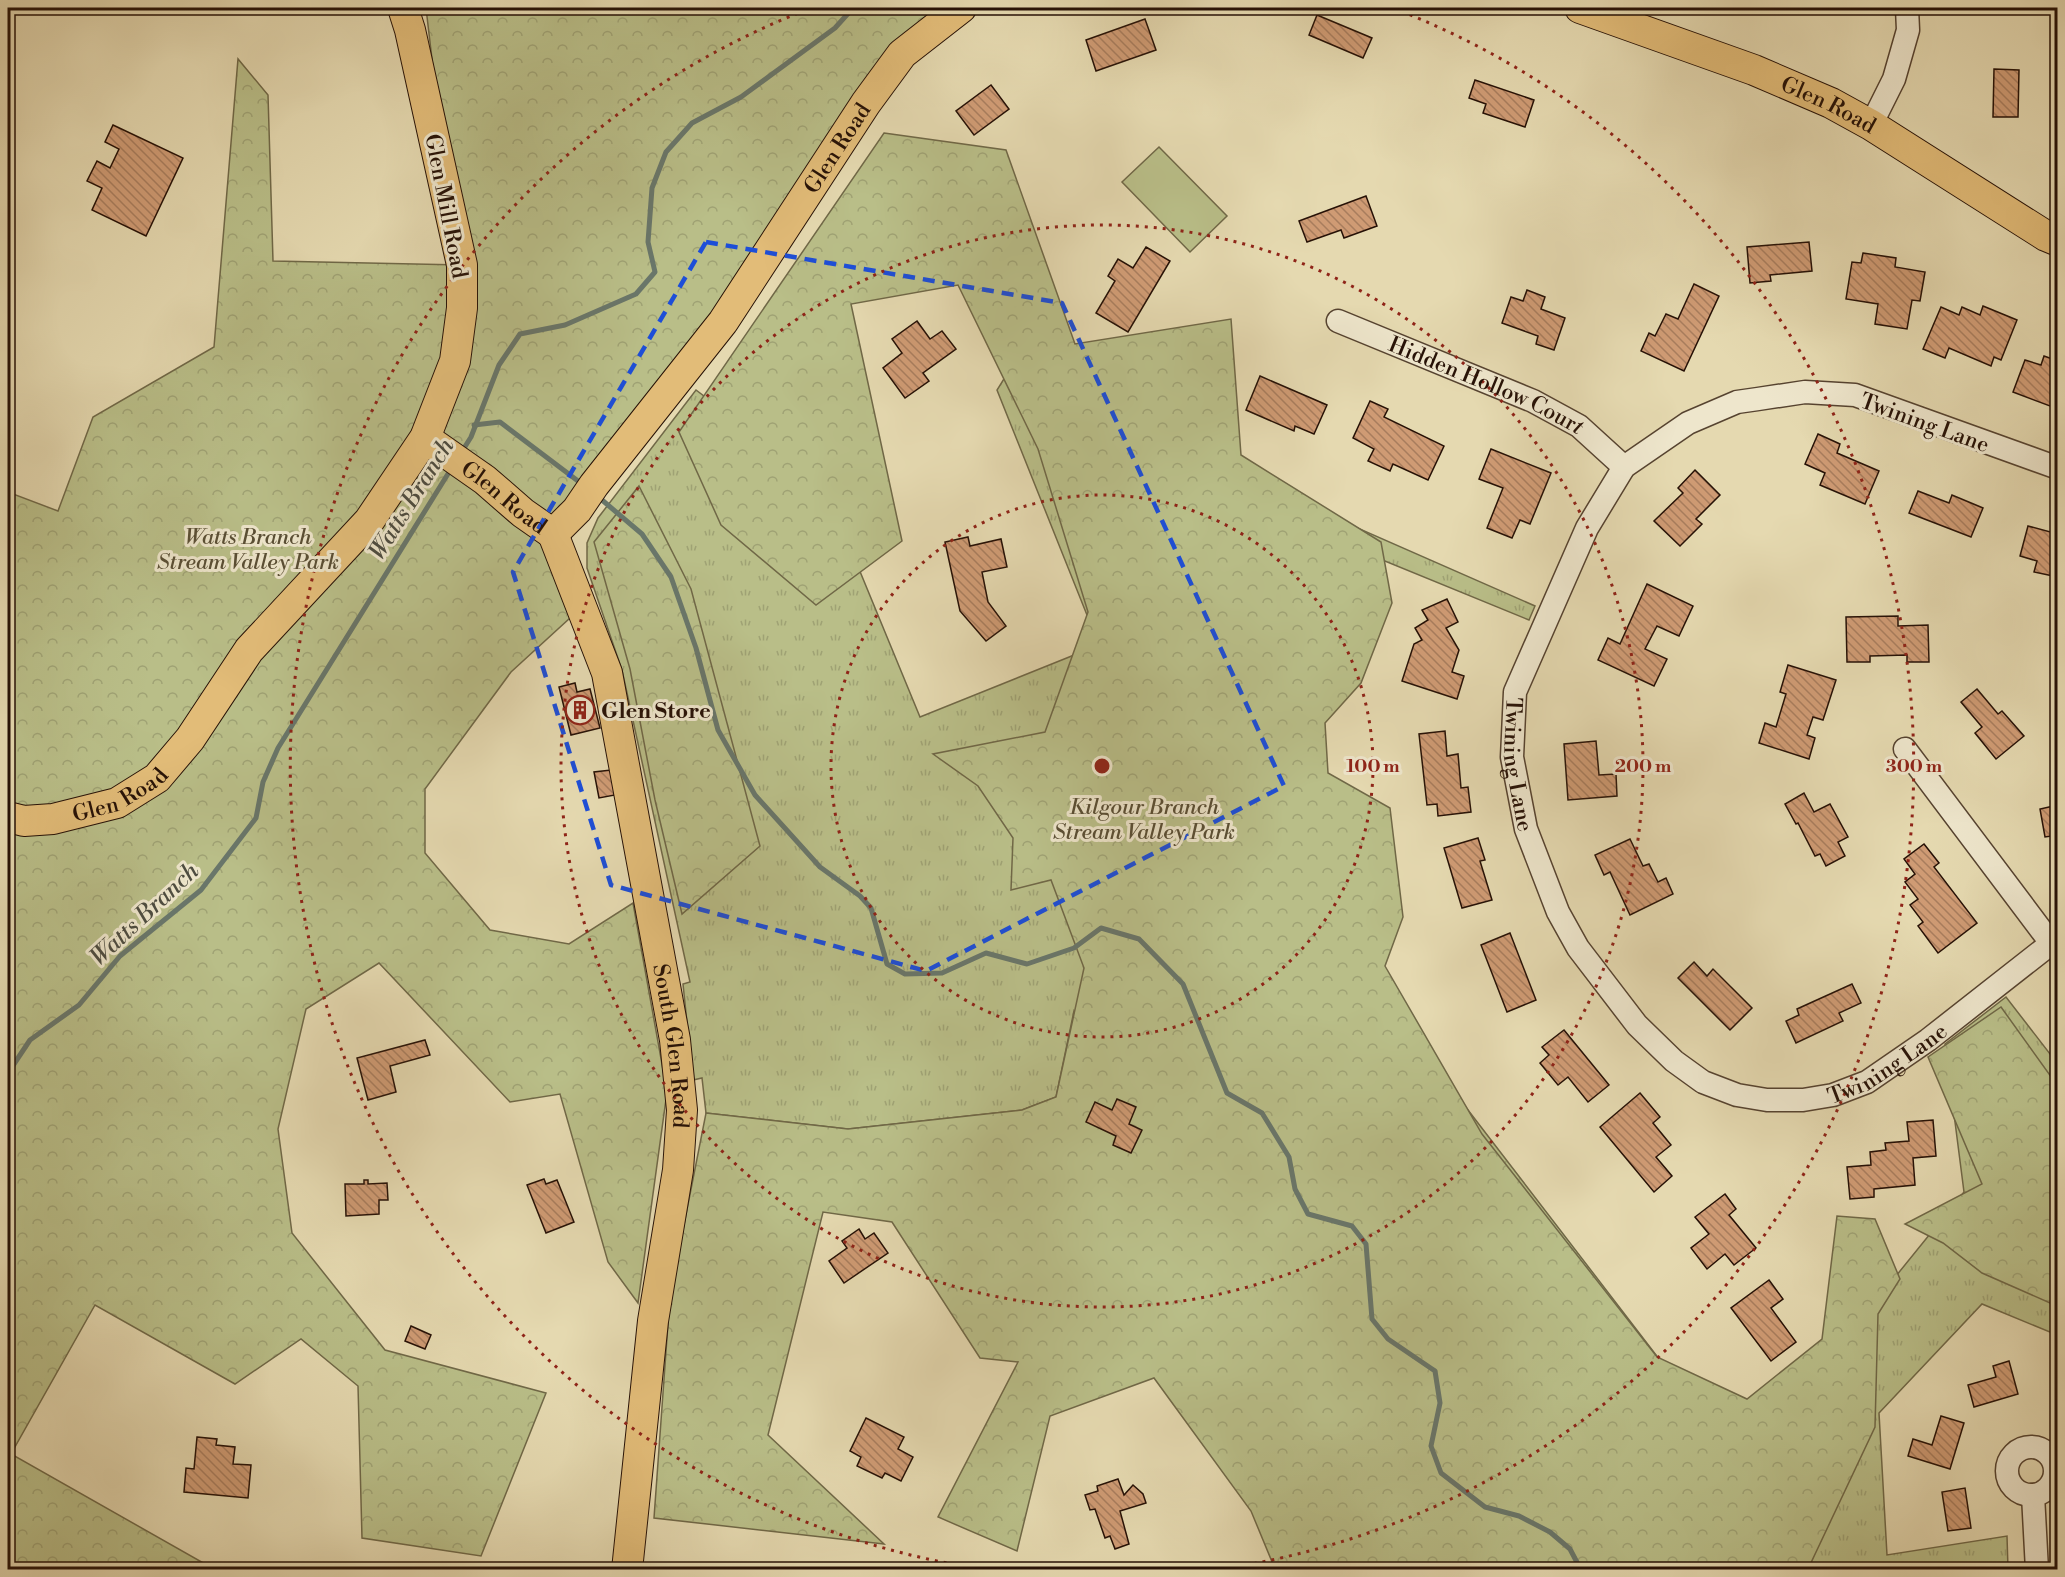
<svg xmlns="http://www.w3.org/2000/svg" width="2065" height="1577" viewBox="0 0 2065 1577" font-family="'Libre Bodoni',serif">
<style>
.grass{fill:url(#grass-tufts);stroke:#706847;stroke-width:1.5}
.forest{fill:url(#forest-crowns);stroke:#706847;stroke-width:1.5}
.pitch{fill:#b9be88;stroke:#706847;stroke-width:1.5}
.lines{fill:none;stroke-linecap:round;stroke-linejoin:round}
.stream{stroke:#69766a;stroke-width:5}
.building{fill:url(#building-back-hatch);stroke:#261106;stroke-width:1.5}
.minor-casing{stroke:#564330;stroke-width:25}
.major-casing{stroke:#261106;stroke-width:32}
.minor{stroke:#eee6cc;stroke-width:22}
.major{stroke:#e2bc78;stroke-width:30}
.marked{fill:none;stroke:#1d4ed8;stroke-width:4.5;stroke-dasharray:12 8;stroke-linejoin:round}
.ring{fill:none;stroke:#8f2418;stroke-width:3;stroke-dasharray:3 6}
.labels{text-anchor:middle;stroke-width:6;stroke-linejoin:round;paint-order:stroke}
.street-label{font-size:22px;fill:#261106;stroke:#eee6cc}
.park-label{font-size:22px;font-style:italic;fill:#594e34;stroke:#eee6cc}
.poi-label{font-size:22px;font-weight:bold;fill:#261106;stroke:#eee6cc;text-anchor:start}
.water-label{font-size:24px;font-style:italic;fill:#4d4c40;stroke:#eee6cc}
.centre{fill:#8f2418;stroke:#eee6cc;stroke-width:3}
.ring-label{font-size:18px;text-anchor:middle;font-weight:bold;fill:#8f2418;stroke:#eee6cc;stroke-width:6;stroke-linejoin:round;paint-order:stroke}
</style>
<defs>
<pattern id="grass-tufts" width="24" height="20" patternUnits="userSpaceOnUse" patternTransform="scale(1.5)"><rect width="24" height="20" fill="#b9be88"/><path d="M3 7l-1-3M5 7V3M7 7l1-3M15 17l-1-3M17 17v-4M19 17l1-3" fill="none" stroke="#9fa274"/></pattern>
<pattern id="forest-crowns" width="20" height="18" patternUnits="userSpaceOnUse" patternTransform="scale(1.5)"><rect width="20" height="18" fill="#b9be88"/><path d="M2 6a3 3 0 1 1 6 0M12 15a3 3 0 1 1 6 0" fill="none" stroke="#9fa274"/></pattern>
<pattern id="building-back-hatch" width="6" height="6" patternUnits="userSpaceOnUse" patternTransform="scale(1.5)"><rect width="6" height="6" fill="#cf9b74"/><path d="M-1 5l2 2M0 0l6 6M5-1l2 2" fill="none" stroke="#a87d5d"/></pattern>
</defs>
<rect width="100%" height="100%" fill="#e5d9b0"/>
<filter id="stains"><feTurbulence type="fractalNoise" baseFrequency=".00333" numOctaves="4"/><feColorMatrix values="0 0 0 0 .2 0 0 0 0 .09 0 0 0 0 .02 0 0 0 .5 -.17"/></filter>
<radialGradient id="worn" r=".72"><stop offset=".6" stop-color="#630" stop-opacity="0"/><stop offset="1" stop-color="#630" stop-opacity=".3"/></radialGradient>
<path class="grass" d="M1007,374L1535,606L1529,620L1380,559L1325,701L1322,865L1448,1084L1719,1437L1849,1334L1964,1192L1945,1044L2006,997L2057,1063V1335L1982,1304L1879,1413L1887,1555L2007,1536L2008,1569H1341L1074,1011L1056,1097L1022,1110L848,1129L706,1113L702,1078L693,1080L683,984L690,982L622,670L587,568V543L598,518L696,390L826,489L920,717L1099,645L997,390Z"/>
<g class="forest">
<path d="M426,8H961L902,54L553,533L582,607L511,672L425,789V853L490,930L569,944L633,903L667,1092L638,1303L608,1262L560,1094L510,1102L379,963L306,1009L278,1129L292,1233L385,1350L546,1393L481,1556L362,1538L358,1386L301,1339L235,1384L95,1305L11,1454L214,1569H8V492L58,511L93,417L214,347L238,59L268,95L273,261L462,265L449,204Z"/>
<path d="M884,133L1006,150L1075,344L1231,319L1241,455L1381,542L1392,603L1361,683L1325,723L1328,773L1390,808L1403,917L1385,966L1482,1134L1657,1357L1747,1399L1822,1339L1837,1216L1875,1219L1900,1279L1878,1314L1875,1427L1809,1567L1812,1569H1275L1251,1511L1154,1378L1050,1416L1017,1551L938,1517L1018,1362L980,1358L892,1222L823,1212L768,1435L884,1544L654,1518L670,1296L706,1113L848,1129L1022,1110L1056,1097L1084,968L1051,880L1011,890L1013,838L978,786L933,754L1045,732L1088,612L1038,449L958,285L851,304L902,541L816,605L721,525L679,432Z"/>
<path d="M639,486L691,589L760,846L682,914L655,800L630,669L594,542Z"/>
<path d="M2001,1007L2057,1085V1306L1982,1273L1943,1243L1905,1224L1982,1184L1928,1057Z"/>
</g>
<path class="pitch" d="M1159,147L1227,216L1190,252L1122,182Z"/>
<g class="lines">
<g class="stream">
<path d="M474,425L500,422L578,481"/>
<path d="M461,453L471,437L499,365L520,334L565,325L636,294L655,272L648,242L652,188L666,152L692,123L741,97L835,28L853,8"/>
<path d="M602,500L642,534L671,577L696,648L718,730L755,795L820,867L860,896L871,908L887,964L905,974L942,973L986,953L1027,964L1074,948L1101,928L1139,939L1183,984L1227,1093L1262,1113L1289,1157L1295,1189L1308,1214L1352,1226L1366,1244L1372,1319L1388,1339L1435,1371L1440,1403L1431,1446L1441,1473L1485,1507L1519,1516L1550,1532L1570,1549L1581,1570"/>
<path d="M8,1073L30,1040L79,1005L120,956L201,890L256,818L263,782L278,748L451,469"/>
</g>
</g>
<g class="building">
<path d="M1317,15L1372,38L1363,58L1309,35Z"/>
<path d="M1145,19L1156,50L1096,71L1086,40Z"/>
<path d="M1994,69L2019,70L2018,117H1993Z"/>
<path d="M1475,80L1534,100L1525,127L1483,113L1486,104L1469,98Z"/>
<path d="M991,85L1009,109L974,135L956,111Z"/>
<path d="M113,125L183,158L146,236L92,210L102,188L87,181L97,161L110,168L119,149L105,142Z"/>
<path d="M1366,196L1377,226L1344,238L1341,230L1307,242L1299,221Z"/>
<path d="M1809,242L1812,271L1770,275L1771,281L1750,283L1747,247Z"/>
<path d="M1146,247L1170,261L1128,332L1096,313L1115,281L1108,276L1118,259L1133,268Z"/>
<path d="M1863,253L1896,258L1895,267L1925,272L1920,301L1912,300L1907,329L1875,324L1878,304L1846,299L1852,262L1861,263Z"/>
<path d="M1694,284L1719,296L1684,371L1641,351L1649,333L1655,336L1666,314L1678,319Z"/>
<path d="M1527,290L1545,297L1541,309L1565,318L1554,350L1536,344L1538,336L1502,323L1511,297L1523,301Z"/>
<path d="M1983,306L2017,320L2001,360L1994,357L1991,366L1949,348L1945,358L1923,349L1941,307L1959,315L1962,307L1980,315Z"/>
<path d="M917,321L930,339L942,331L956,349L923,373L929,381L905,398L883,368L902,353L892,339Z"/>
<path d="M2044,356L2058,361V409L2013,392L2025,360L2041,365Z"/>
<path d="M1260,376L1327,405L1314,434L1295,426L1294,431L1246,410Z"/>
<path d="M1370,401L1388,409L1384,417L1444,446L1428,480L1393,464L1390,471L1368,461L1374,449L1353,438Z"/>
<path d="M1818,434L1840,444L1837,453L1879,471L1865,504L1820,485L1825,473L1805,464Z"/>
<path d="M1491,449L1551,473L1530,524L1520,520L1512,538L1487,528L1503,488L1479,479Z"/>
<path d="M1695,470L1720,495L1696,519L1702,524L1680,546L1654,521L1683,493L1678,488Z"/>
<path d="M1918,491L1949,503L1952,495L1983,508L1971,537L1909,513Z"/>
<path d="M2028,526L2058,534V577L2034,572L2037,561L2020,556Z"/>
<path d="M968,537L970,546L1001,539L1007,567L982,572L988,602L1006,626L986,641L960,611L945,542Z"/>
<path d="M1647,584L1693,606L1679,636L1657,626L1645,649L1667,659L1654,686L1598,660L1608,638L1620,644Z"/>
<path d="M1447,599L1458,622L1446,628L1459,650L1452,672L1464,676L1457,699L1402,681L1414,644L1422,640L1415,628L1428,620L1422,610Z"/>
<path d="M1898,616V626L1928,625L1929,662H1907V655L1870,656V662H1847L1846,617Z"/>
<path d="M1788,665L1836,680L1823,720L1813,717L1807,735L1815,738L1809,759L1759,743L1765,723L1776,727L1786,694L1780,692Z"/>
<path d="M575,683L577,692L590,689L600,728L571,735L559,687Z"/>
<path d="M1977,689L1998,714L2002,711L2024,736L1996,759L1975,733L1982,727L1961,702Z"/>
<path d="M1445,731L1447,756L1458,754L1461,788L1468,787L1471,812L1438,816L1437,804L1427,805L1419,734Z"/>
<path d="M1596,741L1599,775L1616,774L1617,796L1568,800L1564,744Z"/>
<path d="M611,770L615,795L599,798L594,772Z"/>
<path d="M1804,793L1814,812L1830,804L1848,837L1838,842L1845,856L1826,866L1820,854L1815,856L1798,823L1796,824L1785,804Z"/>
<path d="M2058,805V835L2045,837L2040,809Z"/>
<path d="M1478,838L1485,860L1480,861L1492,900L1462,908L1444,848Z"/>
<path d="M1630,839L1643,866L1649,864L1658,882L1666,878L1673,894L1630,915L1610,872L1604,875L1595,855Z"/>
<path d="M1924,844L1939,863L1934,867L1977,923L1938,953L1918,926L1923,922L1910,905L1918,899L1905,882L1915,874L1904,859Z"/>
<path d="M1510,933L1536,1000L1507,1012L1481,945Z"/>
<path d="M1694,962L1707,976L1713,969L1752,1008L1730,1030L1678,978Z"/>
<path d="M1852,984L1861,1003L1839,1013L1843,1021L1796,1043L1786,1021L1799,1015L1797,1009Z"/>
<path d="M1564,1030L1609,1085L1588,1102L1568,1077L1558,1085L1540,1063L1549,1055L1542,1047Z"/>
<path d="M425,1040L430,1055L390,1066L396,1092L368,1100L357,1058Z"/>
<path d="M1640,1093L1660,1117L1653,1123L1671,1145L1656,1157L1672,1176L1654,1192L1600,1127Z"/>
<path d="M1117,1099L1136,1107L1129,1124L1142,1130L1131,1153L1113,1145L1116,1136L1086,1122L1095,1102L1112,1110Z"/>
<path d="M1933,1120L1936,1156L1913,1158L1915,1185L1874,1189V1197L1850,1199L1847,1167L1871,1165L1870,1152L1886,1150L1885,1143L1909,1141L1907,1122Z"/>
<path d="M544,1179L546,1184L557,1180L574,1222L546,1233L527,1185Z"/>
<path d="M364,1180H368V1184L387,1183L388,1200H379V1214L346,1216L345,1184H364Z"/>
<path d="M1725,1194L1736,1209L1729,1215L1756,1248L1734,1265L1725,1254L1707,1269L1691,1248L1709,1234L1695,1217Z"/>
<path d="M859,1229L865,1239L874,1233L888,1253L844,1283L829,1261L847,1248L842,1241Z"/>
<path d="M1769,1280L1783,1299L1771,1308L1796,1342L1771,1361L1731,1308Z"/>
<path d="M411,1326L431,1335L425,1349L405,1341Z"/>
<path d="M2009,1361L2018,1394L1974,1407L1968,1385L1996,1377L1993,1366Z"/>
<path d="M1941,1416L1964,1423L1950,1469L1908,1456L1913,1439L1932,1445Z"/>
<path d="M866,1418L904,1437L898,1449L913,1457L901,1481L885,1473L882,1478L857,1466L861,1457L850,1451Z"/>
<path d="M197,1437L217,1439L216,1445L235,1447L233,1464L251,1465L248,1498L184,1492L186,1468L194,1469Z"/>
<path d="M1118,1479L1124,1495L1133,1485L1143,1494L1146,1503L1120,1511L1129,1544L1115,1549L1110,1536L1105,1538L1095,1509L1090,1510L1085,1495L1098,1491L1097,1486Z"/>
<path d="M1965,1488L1971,1528L1948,1531L1942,1492Z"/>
</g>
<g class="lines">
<g class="minor-casing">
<g id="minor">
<path d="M1871,125L1894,79L1908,30L1907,8"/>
<path id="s1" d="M1338,321L1533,401L1579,426L1624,467"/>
<path id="s2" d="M2058,468L1855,395L1805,392L1758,399L1737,402L1688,423L1624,467L1587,528L1515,692L1512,757L1526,829L1558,912L1578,948L1637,1025L1674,1061L1703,1082L1737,1095L1767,1100H1803L1833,1095L1867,1082L1928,1040L2058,938"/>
<path d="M1905,749L2051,943"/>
<circle cx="2031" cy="1471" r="24"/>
<path d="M2033,1495L2037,1570"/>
</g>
</g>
<g class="major-casing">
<g id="major">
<path id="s3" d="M1580,8L1754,70L1831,103L1871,125L2046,236L2058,241"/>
<path id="s4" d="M425,438L485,480L523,513L553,534"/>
<path id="s5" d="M553,534L607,673L675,1040L682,1110L678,1170L653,1321L627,1570"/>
<path id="s6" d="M553,534L577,510L594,485L723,322L866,103L902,54L961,8"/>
<path id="s7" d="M8,817L24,821L53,819L117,803L157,778L190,739L249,650L369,521L425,438L455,361L462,308V265L410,30L403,8"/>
</g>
</g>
<use href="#minor" class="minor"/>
<use href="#major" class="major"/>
</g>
<path class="marked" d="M706,242L1062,303L1284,786L926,971L611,885L513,572Z"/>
<g class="ring">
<circle cx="1102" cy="766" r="271"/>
<circle cx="1102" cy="766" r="541"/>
<path d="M982 1569A812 812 0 0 1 811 8M1393 8A812 812 0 0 1 1222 1569"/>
</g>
<defs>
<g id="building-ring" transform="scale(1.5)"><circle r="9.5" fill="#eee6cc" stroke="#8f2418" stroke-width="1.5"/><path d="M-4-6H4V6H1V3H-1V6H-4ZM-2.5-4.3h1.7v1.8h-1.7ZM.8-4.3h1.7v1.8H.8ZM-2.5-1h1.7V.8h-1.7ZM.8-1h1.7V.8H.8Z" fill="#8f2418"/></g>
</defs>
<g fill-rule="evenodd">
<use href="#building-ring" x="580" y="710"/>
</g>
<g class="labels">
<g class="street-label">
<text dy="8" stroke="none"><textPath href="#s3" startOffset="267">Glen Road</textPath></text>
<text dy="8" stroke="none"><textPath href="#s6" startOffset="480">Glen Road</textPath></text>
<text transform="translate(447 206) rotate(79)" y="8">Glen Mill Road</text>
<text dy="8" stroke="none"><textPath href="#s1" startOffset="162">Hidden Hollow Court</textPath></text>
<text transform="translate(1925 422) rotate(20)" y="8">Twining Lane</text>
<text dy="8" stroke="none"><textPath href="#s4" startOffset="99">Glen Road</textPath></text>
<text dy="8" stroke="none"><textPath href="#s2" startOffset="789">Twining Lane</textPath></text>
<text dy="8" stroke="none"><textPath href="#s7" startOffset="117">Glen Road</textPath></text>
<text dy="8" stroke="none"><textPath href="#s5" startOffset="528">South Glen Road</textPath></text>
<text dy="8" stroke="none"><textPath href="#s2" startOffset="1365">Twining Lane</textPath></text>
</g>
<g class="park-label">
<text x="248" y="544">Watts Branch<tspan x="248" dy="25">Stream Valley Park</tspan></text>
<text x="1144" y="814">Kilgour Branch<tspan x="1144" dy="25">Stream Valley Park</tspan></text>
</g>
<g class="poi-label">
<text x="601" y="718">Glen Store</text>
</g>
<g class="water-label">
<text transform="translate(411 499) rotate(-58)" y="8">Watts Branch</text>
<text transform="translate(144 914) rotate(-43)" y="8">Watts Branch</text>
</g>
</g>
<circle cx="1102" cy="766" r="9" class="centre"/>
<g class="ring-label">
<text x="1373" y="772">100 m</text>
<text x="1643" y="772">200 m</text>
<text x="1914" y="772">300 m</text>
</g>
<rect width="2065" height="1577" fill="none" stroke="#e5d9b0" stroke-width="30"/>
<rect x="9" y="9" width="2047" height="1559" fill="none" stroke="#261106" stroke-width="3"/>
<rect x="15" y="15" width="2035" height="1547" fill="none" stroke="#261106" stroke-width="1.5"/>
<rect width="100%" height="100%" filter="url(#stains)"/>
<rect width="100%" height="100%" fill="url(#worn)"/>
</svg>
